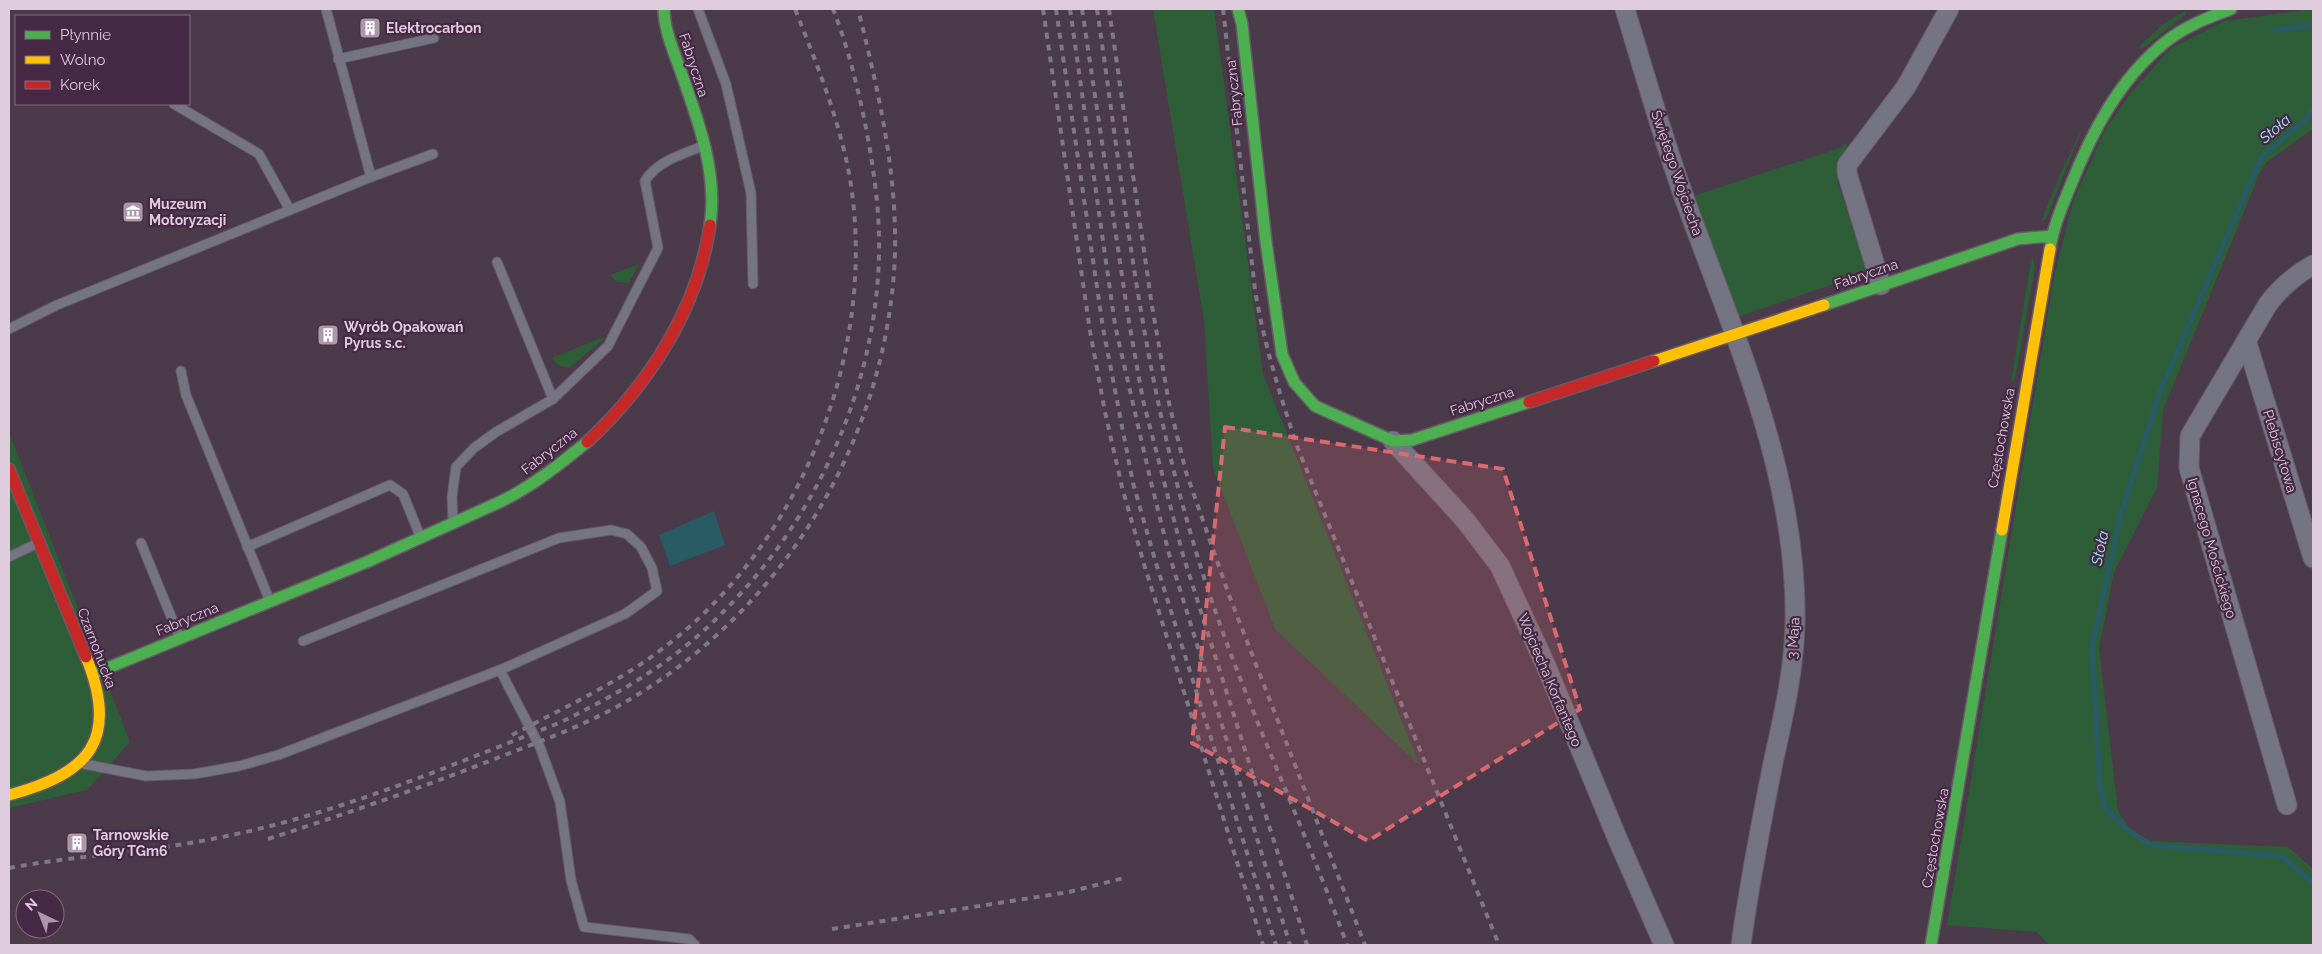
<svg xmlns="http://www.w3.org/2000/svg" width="2322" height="954" viewBox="0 0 2322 954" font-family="Raleway,sans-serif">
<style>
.green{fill:#2d5e38}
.water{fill:#285b63}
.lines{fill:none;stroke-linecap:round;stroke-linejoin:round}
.stream{stroke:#285b63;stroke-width:5.5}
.lane-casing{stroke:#675966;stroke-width:11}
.street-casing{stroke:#675966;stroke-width:21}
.fast-casing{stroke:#675966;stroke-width:14}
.slow-casing{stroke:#675966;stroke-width:14}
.jam-casing{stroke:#675966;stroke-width:14}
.lane{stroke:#747483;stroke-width:9}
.street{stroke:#747483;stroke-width:19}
.fast{stroke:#4caf50;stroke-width:11}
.slow{stroke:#ffc107;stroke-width:11}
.jam{stroke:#c62828;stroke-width:11}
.rail{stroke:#7d7986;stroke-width:4;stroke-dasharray:6 6;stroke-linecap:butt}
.marked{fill:#da6a70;fill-opacity:0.2;stroke:#da6a70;stroke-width:4;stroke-dasharray:10 6;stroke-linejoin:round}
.labels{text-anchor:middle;stroke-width:4.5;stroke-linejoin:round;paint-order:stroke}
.poi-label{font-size:14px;font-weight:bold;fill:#dfccdd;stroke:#462945;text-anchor:start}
.street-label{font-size:14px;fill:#dfccdd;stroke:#462945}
.water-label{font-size:15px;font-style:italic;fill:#a0e8f3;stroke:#462945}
</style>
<rect width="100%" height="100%" fill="#4b3a4a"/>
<g class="green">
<path d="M1153,9H1214L1263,374L1420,766L1275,629L1213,468L1204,321Z"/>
<path d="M2313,9V129L2267,162L2261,170L2163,410L2157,488L2114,572L2099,648L2118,811L2130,829L2151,841L2288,847L2313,869V945H2049L2037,932L1947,925L2054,276L2073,202L2105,130L2130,94L2171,48L2224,21Z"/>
<path d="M2186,10L2185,15L2142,49L2140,46L2162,25Z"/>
<path d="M2084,125L2046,219L2041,222L2061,172Z"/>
<path d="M1845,143L1848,146L1841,158L1838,183L1868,272L1738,317L1693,196L1840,148Z"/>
<path d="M2032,255L2035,267L2015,380L2011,381Z"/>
<path d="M639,264L629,283L617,282L610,275Z"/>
<path d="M603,337L604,339L569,368L558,365L552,358Z"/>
<path d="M9,432L130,742L87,790L9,808Z"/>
</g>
<path class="water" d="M714,511L725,545L670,566L659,535Z"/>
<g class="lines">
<g class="stream">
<path d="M2276,30L2313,25"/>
<path d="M2313,109L2304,121L2261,157L2160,392L2120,517L2092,648L2100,787L2106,809L2125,828L2150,845L2281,856L2313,883"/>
</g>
<g class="lane-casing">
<g id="lane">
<path d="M326,9L371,177"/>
<path d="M698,9L726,84L751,193L753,284"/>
<path d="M338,59L434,38"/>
<path d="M174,104L259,154L290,210"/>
<path d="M497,262L553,399"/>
<path d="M9,329L57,305L371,177L433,154"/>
<path d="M181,371L186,395L269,599"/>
<path d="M453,521L452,497L456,467L474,448L496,432L553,399L608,346L658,248L645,181C657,161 683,154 703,146"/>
<path d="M141,543L179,636"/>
<path d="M247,547L390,485L403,494L420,536"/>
<path d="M9,557L36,544"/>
<path d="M500,670L540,747L560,802L571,880L584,927L689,939L695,945"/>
<path d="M84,764L146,776L194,774L239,766L278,755L500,670L625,614L657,591L652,568L641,547L627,534L611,530L559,538L303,641"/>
</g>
</g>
<g class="street-casing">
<g id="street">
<path d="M1625,9C1645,75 1664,143 1688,208C1737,342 1798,479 1795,624C1794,671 1783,718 1773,763C1761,824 1749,884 1741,945"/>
<path d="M1881,285L1847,173V165L1906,87L1949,9"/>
<path d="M2247,343L2313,558"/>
<path d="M1393,441L1465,520L1500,566L1546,666L1618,840L1664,945"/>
<path d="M2287,805L2189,468L2190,436L2268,304C2280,288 2295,275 2313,265"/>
</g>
</g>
<g class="fast-casing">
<g id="fast">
<path d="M664,9C664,30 674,52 681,72C698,120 718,173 710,225"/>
<path d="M1238,9L1242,24L1266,242L1282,354L1294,382L1315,406L1393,441L1412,440L1529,402"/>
<path d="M2050,249C2053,227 2062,207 2070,187C2091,134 2118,81 2163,44C2183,27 2207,18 2231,9"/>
<path d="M1824,305L2018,239L2052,236"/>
<path d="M93,674L369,561L502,501C534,485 560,464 587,442"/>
<path d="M1931,945L2002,530"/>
</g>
</g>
<g class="slow-casing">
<g id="slow">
<path d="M1654,361L1824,305"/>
<path d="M2002,530L2050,249"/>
<path d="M9,795C89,774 120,740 86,657"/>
</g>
</g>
<g class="jam-casing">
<g id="jam">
<path d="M1529,402L1654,361"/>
<path d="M587,442C649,385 698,308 710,225"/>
<path d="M9,469L86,657"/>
</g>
</g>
<use href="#lane" class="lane"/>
<use href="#street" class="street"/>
<use href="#fast" class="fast"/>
<use href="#slow" class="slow"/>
<use href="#jam" class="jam"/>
<g class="rail">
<path d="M1043,9L1090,331L1105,412L1122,487L1144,564L1263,945"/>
<path d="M1056,9L1103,328L1133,483L1155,560L1276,945"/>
<path d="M1070,9L1115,325L1150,478L1169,554L1290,945"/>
<path d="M1082,9L1129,322L1143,400L1183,555L1307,945"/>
<path d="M1097,9C1123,186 1141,366 1192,538C1232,678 1298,809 1347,945"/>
<path d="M1109,9L1152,306L1169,403L1186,472L1229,595L1365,945"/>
<path d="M1223,9L1255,290C1264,344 1280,395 1297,446L1499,945"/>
<path d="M512,735C563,708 616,684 662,649C803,544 880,346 849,173C838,116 816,62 795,9"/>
<path d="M268,839C345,814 421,788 497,758C541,741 586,725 627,701C785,609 888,437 895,254C897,171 878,89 858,9"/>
<path d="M9,868C79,855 151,852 222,837C338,814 449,766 559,723C619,694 677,660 724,611C817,518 876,387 879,255C880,212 874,170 866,128C858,88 848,47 833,9"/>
<path d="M832,929L1069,892L1124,878"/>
</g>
</g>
<path class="marked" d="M1225,427L1503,469L1580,709L1368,841L1192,743Z"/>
<defs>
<g id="building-square" transform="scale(1.125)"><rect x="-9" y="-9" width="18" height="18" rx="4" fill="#ab99aa" stroke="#462945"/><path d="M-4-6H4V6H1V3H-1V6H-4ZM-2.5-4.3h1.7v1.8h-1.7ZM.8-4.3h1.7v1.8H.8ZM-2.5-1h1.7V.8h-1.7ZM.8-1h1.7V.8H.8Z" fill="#fff"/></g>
<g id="museum-square" transform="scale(1.125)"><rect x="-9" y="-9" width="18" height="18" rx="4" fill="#ab99aa" stroke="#462945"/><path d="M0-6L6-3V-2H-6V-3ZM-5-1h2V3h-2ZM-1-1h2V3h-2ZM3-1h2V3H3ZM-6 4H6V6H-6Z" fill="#fff"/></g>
</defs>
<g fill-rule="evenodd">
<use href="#building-square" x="370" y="28"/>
<use href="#museum-square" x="133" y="212"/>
<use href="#building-square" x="328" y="335"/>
<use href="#building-square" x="77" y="843"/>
</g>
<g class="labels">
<g class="poi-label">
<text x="386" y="33">Elektrocarbon</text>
<text x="149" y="209">Muzeum<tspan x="149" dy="16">Motoryzacji</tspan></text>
<text x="344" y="332">Wyrób Opakowań<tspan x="344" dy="16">Pyrus s.c.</tspan></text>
<text x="93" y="840">Tarnowskie<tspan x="93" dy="16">Góry TGm6</tspan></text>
</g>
<g class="street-label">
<text transform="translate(694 65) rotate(72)" y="5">Fabryczna</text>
<text transform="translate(1234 93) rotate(-96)" y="5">Fabryczna</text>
<text transform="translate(1677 173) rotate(71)" y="5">Świętego Wojciecha</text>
<text transform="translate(1866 274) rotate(-19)" y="5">Fabryczna</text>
<text transform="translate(1482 401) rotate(-18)" y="5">Fabryczna</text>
<text transform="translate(2001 438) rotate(-80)" y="5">Częstochowska</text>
<text transform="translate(549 451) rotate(-38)" y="5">Fabryczna</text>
<text transform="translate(2280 451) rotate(73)" y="5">Plebiscytowa</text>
<text transform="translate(2212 548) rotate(74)" y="5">Ignacego Mościckiego</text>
<text transform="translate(187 619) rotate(-22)" y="5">Fabryczna</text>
<text transform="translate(1793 638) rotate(-86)" y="5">3 Maja</text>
<text transform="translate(97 648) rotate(69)" y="5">Czarnohucka</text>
<text transform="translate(1550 680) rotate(67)" y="5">Wojciecha Korfantego</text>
<text transform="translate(1935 838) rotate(-80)" y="5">Częstochowska</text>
</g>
<g class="water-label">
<text transform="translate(2275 129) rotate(-40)" y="5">Stoła</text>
<text transform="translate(2100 548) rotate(-78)" y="5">Stoła</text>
</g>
</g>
<rect width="2322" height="954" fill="none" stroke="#dfccdd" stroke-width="20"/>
<rect x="15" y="15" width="175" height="90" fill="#462945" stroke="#836a82"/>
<rect x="25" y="31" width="25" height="8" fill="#4caf50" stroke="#836a82"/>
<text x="60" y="40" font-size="15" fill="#dfccdd">Płynnie</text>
<rect x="25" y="56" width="25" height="8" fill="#ffc107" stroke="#836a82"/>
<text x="60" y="65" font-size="15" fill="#dfccdd">Wolno</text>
<rect x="25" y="81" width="25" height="8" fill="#c62828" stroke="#836a82"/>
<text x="60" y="90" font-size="15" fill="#dfccdd">Korek</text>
<g transform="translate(40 914) rotate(317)"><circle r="24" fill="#462945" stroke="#836a82"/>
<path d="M0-4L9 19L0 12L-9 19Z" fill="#ab99aa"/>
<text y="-8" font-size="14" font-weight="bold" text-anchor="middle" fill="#dfccdd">N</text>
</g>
</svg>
